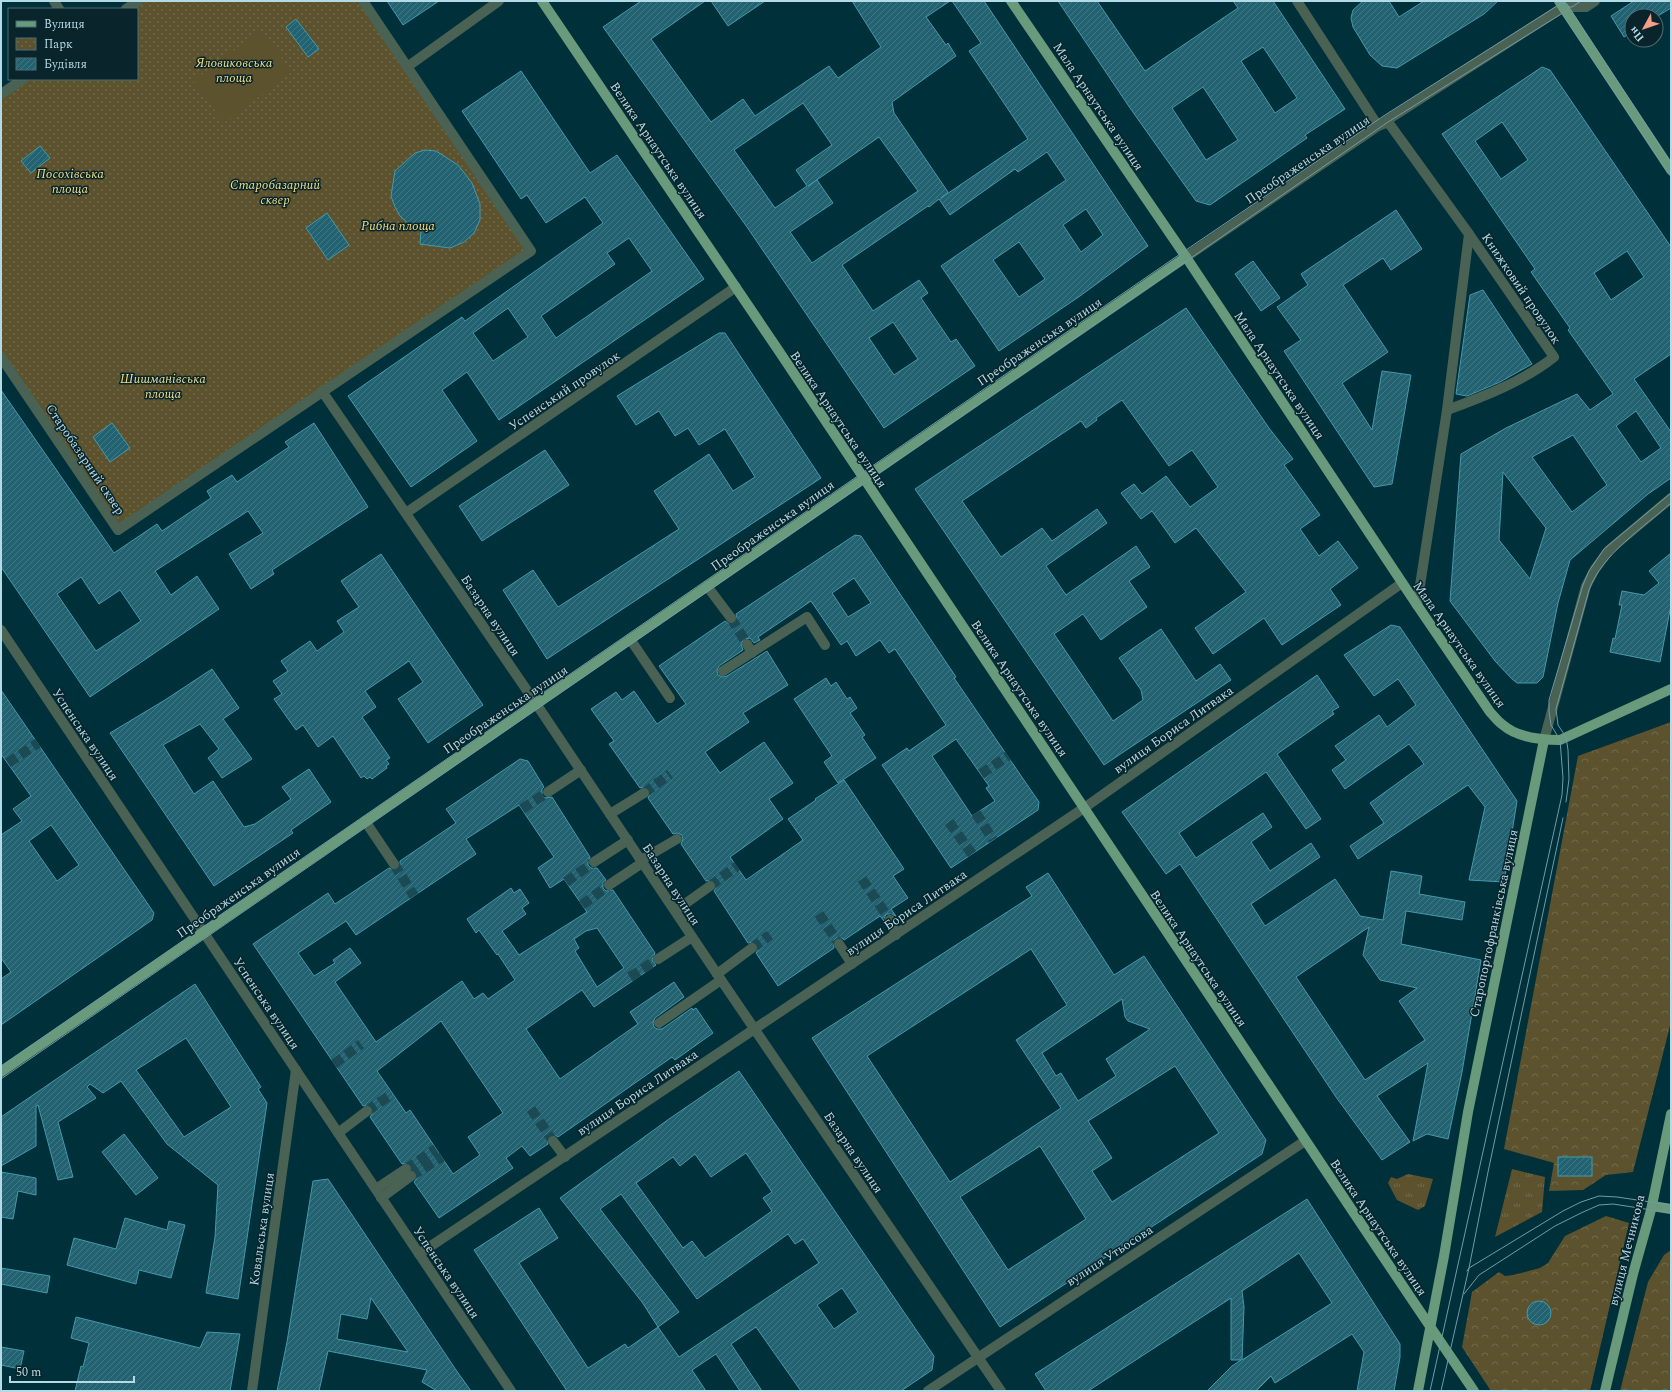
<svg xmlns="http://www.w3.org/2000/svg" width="1672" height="1392" viewBox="0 0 1672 1392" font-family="Spectral,serif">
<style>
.grass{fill:url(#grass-tufts)}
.forest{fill:url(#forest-crowns)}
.park{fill:url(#park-dots)}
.garden{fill:#5c532e}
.building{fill:url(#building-hatch);stroke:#4499ae;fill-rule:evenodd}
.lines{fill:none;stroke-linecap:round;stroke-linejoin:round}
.minor-tunnel{stroke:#1b4a54;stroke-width:10;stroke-dasharray:10 5;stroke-linecap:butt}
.minor{stroke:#4a6253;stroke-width:10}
.major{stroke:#689a7b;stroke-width:10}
.tram{stroke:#719ba5;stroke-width:1}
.labels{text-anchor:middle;stroke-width:3;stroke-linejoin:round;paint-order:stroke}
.park-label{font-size:13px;font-style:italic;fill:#f2dd82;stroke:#09242b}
.street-label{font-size:13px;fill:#b4dae5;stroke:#09242b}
</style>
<defs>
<pattern id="grass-tufts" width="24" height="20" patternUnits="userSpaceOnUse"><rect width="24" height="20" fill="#5c532e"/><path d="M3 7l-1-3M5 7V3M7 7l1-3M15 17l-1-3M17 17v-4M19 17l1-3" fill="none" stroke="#716b4c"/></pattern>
<pattern id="forest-crowns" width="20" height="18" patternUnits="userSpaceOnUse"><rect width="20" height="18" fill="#5c532e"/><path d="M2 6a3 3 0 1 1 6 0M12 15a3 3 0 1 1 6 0" fill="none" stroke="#716b4c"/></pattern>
<pattern id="park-dots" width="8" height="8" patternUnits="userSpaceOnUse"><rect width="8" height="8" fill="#5c532e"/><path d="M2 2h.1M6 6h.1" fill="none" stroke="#716b4c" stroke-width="1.8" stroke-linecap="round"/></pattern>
<pattern id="building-hatch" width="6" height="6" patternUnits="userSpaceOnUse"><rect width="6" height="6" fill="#236271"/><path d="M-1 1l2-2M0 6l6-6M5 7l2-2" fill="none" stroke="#417885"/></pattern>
</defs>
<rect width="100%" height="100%" fill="#00303a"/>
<g class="grass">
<path d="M1512,1169L1545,1177L1542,1212L1495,1237Z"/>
<path d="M1408,1174L1433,1179L1425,1206L1418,1210L1397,1200L1388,1183L1391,1177L1397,1179Z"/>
</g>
<g class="forest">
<path d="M1671,722V1022L1633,1172L1606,1175L1583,1190L1549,1191L1554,1163L1504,1149L1578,756Z"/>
<path d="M1606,1216L1629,1223L1590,1391H1491L1462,1347L1472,1292L1499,1272L1505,1276L1513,1275L1540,1268L1548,1263L1565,1236Z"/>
<path d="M1671,1250V1391H1620L1648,1282L1664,1255Z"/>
</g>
<path class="park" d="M138,1H363L531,251L118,530L1,357V94L23,79H137V9H126Z"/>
<path class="garden" d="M261,30L292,72L224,123L193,81Z"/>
<g class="building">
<path d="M387,1H439L403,25Z"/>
<path d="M641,1H705L651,39L711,122L743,99L755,116L829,66L838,78L881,47L852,1H950L926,17L946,45L948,43L956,56L892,102L894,113L948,192L941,198L1028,139L969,51L981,43L952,1H984L1148,246L1080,296L999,351L941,266L1066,180L1047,152L1018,172L1015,169L950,215L939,199L929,207L928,206L842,265L873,311L919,280L928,293L921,298L951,342L956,339L975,366L884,428L747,227L603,27ZM803,103L832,145L796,170L807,186L775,208L734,150ZM879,137L918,191L812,263L790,232L833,203L817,180L808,186ZM1086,209L1103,235L1081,252L1063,225ZM1019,242L1045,279L1019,297L993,260ZM893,322L918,359L894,375L869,338Z"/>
<path d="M711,1H765L728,26Z"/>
<path d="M1058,1H1097L1145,71L1238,8L1233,1H1273L1345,109L1305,135L1307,138L1210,205L1196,201L1130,108ZM1263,47L1297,98L1275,113L1241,61ZM1203,87L1238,140L1206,160L1172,108Z"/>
<path d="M1363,1H1389L1399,17L1424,1H1498L1484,14L1397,68L1382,66L1370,55L1353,27L1351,18L1353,10Z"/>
<path d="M1634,1H1671V8L1656,17L1632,16V32L1624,37L1611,16Z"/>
<path d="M296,19L319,49L308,57L286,27Z"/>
<path d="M1542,67L1550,70L1671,247V354L1634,379L1671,432V478L1648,494L1570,560L1558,603L1543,677L1537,683H1517L1512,679L1495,661L1450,601L1461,454L1506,428L1577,394L1590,410L1613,394L1568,330L1570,328L1531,272L1535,269L1442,134ZM1502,122L1528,160L1501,179L1475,141ZM1627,251L1644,277L1611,300L1594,273ZM1636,411L1661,448L1641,462L1616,426ZM1573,435L1607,485L1572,512L1532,457ZM1503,472L1546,528L1530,579L1499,540Z"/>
<path d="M521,71L590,173L617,155L704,279L499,420L467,372L442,390L477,441L411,487L348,396L462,317L465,321L603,223L585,197L546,223L527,195L521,199L462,111ZM629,238L652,271L556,338L541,316L615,264L607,253ZM508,308L528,337L493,361L473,333Z"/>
<path d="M40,146L50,158L31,173L21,161Z"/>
<path d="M425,150L436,151L458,165L472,183L480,204V220L474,233L464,242L450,248L420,244L421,230L409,224L400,216L395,207L391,196L395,171L415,153Z"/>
<path d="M1396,210L1422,249L1391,270L1383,258L1343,285L1388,352L1342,383L1372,430L1382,371L1411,375L1392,484L1374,487L1284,351L1301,340L1277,307L1308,285L1301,274Z"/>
<path d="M327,213L349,245L328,260L306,228Z"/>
<path d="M1253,261L1280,298L1261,311L1235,274Z"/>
<path d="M1483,290L1532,364L1500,382L1472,394L1467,396L1456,394L1470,295Z"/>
<path d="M1186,308L1269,428L1293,459L1284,465L1320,515L1300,529L1319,556L1338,541L1358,568L1330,589L1341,605L1282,645L1264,618L1213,654L1195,628L1246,592L1196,528L1175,543L1152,511L1141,519L1121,493L1134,484L1142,494L1166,476L1190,507L1218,487L1192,450L1169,466L1122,400L1096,418L1097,420L1086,428L1081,421L962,501L1001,557L1042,528L1052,541L1097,509L1107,523L1046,566L1066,595L1136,546L1150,567L1129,581L1147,607L1121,625L1101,640L1083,614L1054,634L1113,721L1143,700L1141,690L1119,658L1161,629L1196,681L1220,664L1231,680L1104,765L915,489Z"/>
<path d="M719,333H725L821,478L547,659L503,590L533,570L558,607L679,529L654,491L709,454L733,491L755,477L725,429L699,445L688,428L675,436L659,411L636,425L617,396Z"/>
<path d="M1,390L114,553L157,524L162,531L211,498L207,491L232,475L237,482L289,447L285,442L314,423L368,507L272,570L274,574L251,589L229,554L263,533L248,511L155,571L171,595L197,576L219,609L90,697L1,567ZM81,577L99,604L120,590L141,621L96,651L57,594Z"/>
<path d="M112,423L130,448L110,462L93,437Z"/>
<path d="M545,450L569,485L482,541L459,506Z"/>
<path d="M855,535L861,536L956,677L954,678L1039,802L1038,810L951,868L882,765L907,748L909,751L946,725L895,649L889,653L880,640L856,656L847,641L841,645L811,601L758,637L760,640L754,643L750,638L744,639L741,644L743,650L719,666L717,671L718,675L723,677L727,676L767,651L788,685L743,713L749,722L705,752L720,773L764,742L793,783L769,799L783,819L730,857L746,880L803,840L788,819L816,800L815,799L844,780L904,869L893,876L908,898L891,909L896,916L891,914H887L885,916L884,921L880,916L844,940L842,938H836L833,941L834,948L778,986L756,953L758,950L757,944L754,942L748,943L714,891L716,888L715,883L712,880L706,881L681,844L683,839L682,835L677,833L673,834L648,798L650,793L649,789L644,787L640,788L609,744L614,741L591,709L616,692L622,700L634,691L657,724L686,704L659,666L725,621L729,624L735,623L737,620L736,614ZM854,578L871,603L848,617L832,593ZM956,739L989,786L986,788L995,801L972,816L932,756Z"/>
<path d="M1671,553V605L1660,662L1610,652L1613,638L1615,639L1622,605H1619L1622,591L1644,595L1659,583L1649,571Z"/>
<path d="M381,554L483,705L428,743L398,699L423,682L409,661L365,691L376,707L362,717L390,758L386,760L389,764L386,766L387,768L372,779L370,777L367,779L364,776L361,778L333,736L318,747L303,725L296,730L274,699L282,694L273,681L288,671L281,661L310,641L317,651L344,632L337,621L359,607L341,581Z"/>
<path d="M1391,625L1400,627L1517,801L1504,882L1469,880L1485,807L1468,785L1358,859L1350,846L1384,823L1370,803L1424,764L1409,744L1345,789L1332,770L1346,760L1335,746L1379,715L1387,727L1416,705L1398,679L1374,696L1344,655Z"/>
<path d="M212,669L239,708L223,719L252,759L222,778L208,758L219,749L200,724L163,745L194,794L213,781L244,827L255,824L291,799L282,787L309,769L331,802L291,830L293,833L214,886L110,733L165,700Z"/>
<path d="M1317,675L1339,707L1332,711L1334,714L1277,754L1321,819L1306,829L1266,772L1179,833L1196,858L1263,813L1272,827L1251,842L1270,871L1311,843L1320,857L1251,904L1265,926L1335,879L1360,916L1383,920L1391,871L1422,876L1419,894L1465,902L1462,920L1406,911L1401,944L1481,960L1462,1072L1448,1139L1427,1134L1413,1141L1428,1063L1377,1096L1410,1142L1382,1160L1336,1097L1180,864L1166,874L1122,812ZM1369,927L1363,955L1380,980L1417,988L1399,1001L1425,1040L1365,1080L1296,977Z"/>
<path d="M826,678L831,686L836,682L847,699L850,697L857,708L850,713L865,735L862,737L876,758L838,783L824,762L832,756L794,699Z"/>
<path d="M1,690L154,913L152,920L1,1025V979L11,972L1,958V835L22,821L13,809L31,796L1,754ZM51,825L79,865L57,881L29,841Z"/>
<path d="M520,759L528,761L544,787L542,789V795L545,798L552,797L590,857L588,862V865L591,868H597L606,880L603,882V888L606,891L613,890L655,953L652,960L656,965L594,1007L582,990L526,1029L560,1079L638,1024L630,1012L674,982L684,997L655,1018L653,1023L654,1027L657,1029H662L692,1008L693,1010L696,1008L713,1033L675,1060L672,1057L558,1137L555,1135L549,1136L547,1139L548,1144L530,1156L522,1146L506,1158L513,1168L439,1218L414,1182L417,1178L416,1172L412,1170L409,1163L402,1164L370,1117L373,1113L372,1107L369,1105L363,1106L253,944L328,893L335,904L389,868L394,870L398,869L400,864V861L456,823L446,809ZM519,805L554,857L538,868L550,888L564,879L587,912L519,955L502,931L526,914L522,908L529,903L520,889L514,893L511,888L467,919L476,933L479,930L497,955L498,954L515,980L488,999L483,993L474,999L462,981L376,1042L335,982L361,963L350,948L333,960L335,963L314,976L298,953L346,921L356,935L476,854L466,839ZM597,928L624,968L597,987L575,951L579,948L574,939L586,931ZM441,1021L503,1113L468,1137L480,1155L453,1174L410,1110L406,1113L377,1071Z"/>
<path d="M1048,873L1114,975L1144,956L1266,1140L1262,1154L1000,1327L812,1038L1032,896L1026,887ZM1031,949L1067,1005L1016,1040L1061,1108L950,1182L867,1056ZM1122,999L1125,1017L1128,1021L1150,1029L1106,1059L1116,1076L1078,1101L1061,1073L1056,1076L1042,1053ZM1175,1066L1219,1133L1112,1202L1092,1171L1112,1158L1088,1121ZM1040,1146L1086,1219L1008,1270L960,1197Z"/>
<path d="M195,984L261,1087L258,1089L267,1103L238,1299L206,1293L215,1237L218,1185L167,1144L121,1081L103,1093L90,1084L87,1087L96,1098L58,1122L73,1177L58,1180L38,1105L36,1106V1146L1,1166V1117ZM186,1038L231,1107L184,1137L136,1070Z"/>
<path d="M739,1071L934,1356L932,1370L901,1391H801L756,1327L731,1344L762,1391H740L716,1354L692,1370L706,1391H567L474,1250L539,1208L558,1238L519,1263L588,1368L625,1344L628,1348L658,1327L642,1302L560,1198L669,1119ZM746,1153L772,1192L763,1198L772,1211L705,1258L692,1241L683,1248L636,1183L673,1157L680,1166L695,1154L711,1177ZM621,1194L697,1299L788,1234L795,1244L803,1239L819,1263L679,1357L658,1327L679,1312L600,1209ZM842,1288L858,1312L834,1329L817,1305Z"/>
<path d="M124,1134L158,1178L136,1195L102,1152Z"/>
<rect x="1558" y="1157" width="34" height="19"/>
<path d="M1,1172L36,1178V1195L18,1191L13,1219L1,1217Z"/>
<path d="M328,1179L456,1370L471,1391H437L422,1382L427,1370L328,1351L319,1391H277L287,1342L313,1181ZM371,1298L408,1352L337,1339L341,1314L367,1319Z"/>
<path d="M1307,1199L1400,1344V1357L1394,1391H1357L1364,1352L1352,1334L1275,1383L1271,1376L1256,1391H1207L1232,1366L1241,1360H1231V1298L1088,1391H1046L1035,1374ZM1299,1253L1332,1303L1242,1360L1244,1307L1242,1291Z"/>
<path d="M125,1218L167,1230L169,1221L185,1225L171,1278L139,1270L136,1284L67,1265L74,1238L116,1249Z"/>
<path d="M1,1268L50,1276L47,1293L1,1284Z"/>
<circle cx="1539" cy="1313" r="12"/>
<path d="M76,1317L200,1348L207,1332L240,1334L230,1391H75L81,1366L83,1367L89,1343L71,1338Z"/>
<path d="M1,1347L24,1351L20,1369L1,1365Z"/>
</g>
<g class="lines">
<g class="minor-tunnel">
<path d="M731,618L747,644"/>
<path d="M8,763L38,743"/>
<path d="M981,774L1008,756"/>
<path d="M644,793L670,774"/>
<path d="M522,809L548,792"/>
<path d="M976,813L993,840"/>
<path d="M949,822L972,854"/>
<path d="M394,864L414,896"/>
<path d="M862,879L890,920"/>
<path d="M566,882L594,862"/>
<path d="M710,886L737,866"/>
<path d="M582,905L609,885"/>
<path d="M819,914L839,944"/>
<path d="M752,948L770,935"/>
<path d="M630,977L658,959"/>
<path d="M334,1064L361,1044"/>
<path d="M531,1109L553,1141"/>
<path d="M367,1111L392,1094"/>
<path d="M406,1169L436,1149"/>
<path d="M411,1176L442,1157"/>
</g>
<g class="minor">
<path d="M54,1L59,9"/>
<path d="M1297,1L1378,126L1388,122L1469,234L1447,410L1417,605"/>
<path d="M1563,7H1586L1595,1"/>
<path d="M126,9L138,1"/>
<path d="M407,67L499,1"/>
<path d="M1,94L23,79"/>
<path d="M1186,257L1378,126L1573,1"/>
<path d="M1,357L118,530L531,251L363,1"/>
<path d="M322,391L539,708L717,974L1001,1391"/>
<path d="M1447,410C1483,397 1524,381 1554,357L1469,234"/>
<path d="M406,513L736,287"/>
<path d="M707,586L731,618"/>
<path d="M1,630L511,1391"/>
<path d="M630,639L670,698"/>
<path d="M747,644L752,653"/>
<path d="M723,671L807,617L825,645"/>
<path d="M1544,740L1586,586L1595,569L1609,550L1671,498"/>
<path d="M548,792L581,770"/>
<path d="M610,814L644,793"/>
<path d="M365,821L394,864"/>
<path d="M641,860L677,839"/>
<path d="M594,862L628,840"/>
<path d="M609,885L642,863"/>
<path d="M675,911L710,886"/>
<path d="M890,920L896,935"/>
<path d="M839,944L852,964"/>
<path d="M658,959L692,937"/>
<path d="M717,974L752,948"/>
<path d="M659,1023L721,980"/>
<path d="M338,1133L367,1111"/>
<path d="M553,1141L565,1157"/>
<path d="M376,1189L406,1169"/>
<path d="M381,1198L411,1176"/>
<path d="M419,1254L1084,808L1402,583"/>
<path d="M252,1391L296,1070"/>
<path d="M928,1391L1305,1141"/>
</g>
<g class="major">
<path d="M542,1C769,335 994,670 1217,1007C1302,1135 1387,1264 1474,1391"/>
<path d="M1011,1L1186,257L1417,605L1490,712C1494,716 1498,722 1503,725C1518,738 1541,740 1560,740L1671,689"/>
<path d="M1559,1L1671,170"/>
<path d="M1,1072L1186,257"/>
<path d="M1652,1206L1671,1209"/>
<path d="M1418,1391L1444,1256L1468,1112L1544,740"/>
<path d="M1605,1391L1633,1274L1651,1210L1671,1114"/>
</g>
<g class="tram">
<path d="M1567,4L1671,163"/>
<path d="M1559,9L1671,177"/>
<path d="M1566,802L1569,779L1568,750L1566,737L1558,725L1556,709L1589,590C1602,554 1643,528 1671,503"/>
<path d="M1,1066L1183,252L1385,115L1560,4L1567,1"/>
<path d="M1,1079L1388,122L1566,11L1569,7H1572L1581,1"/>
<path d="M1467,1271L1469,1268L1563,1211L1581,1202L1599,1196L1617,1197L1671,1205"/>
<path d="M1464,1294L1479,1275L1555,1226L1581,1213L1599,1205L1613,1204L1671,1213"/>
<path d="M1430,1391L1562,795L1563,778L1560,740L1551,725L1549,711V700L1583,585L1589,571L1604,549L1671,493"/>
<path d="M1441,1391L1469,1268L1488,1172L1563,818"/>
</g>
</g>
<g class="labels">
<g class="park-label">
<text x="234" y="67">Яловиковська<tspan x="234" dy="15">площа</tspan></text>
<text x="70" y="178">Посохівська<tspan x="70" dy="15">площа</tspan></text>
<text x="275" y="189">Старобазарний<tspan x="275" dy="15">сквер</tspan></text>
<text x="398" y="230">Рибна площа</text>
<text x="163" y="383">Шишманівська<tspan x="163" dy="15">площа</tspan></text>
</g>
<g class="street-label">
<text transform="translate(1099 106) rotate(56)" y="5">Мала Арнаутська вулиця</text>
<text transform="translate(659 150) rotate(56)" y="5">Велика Арнаутська вулиця</text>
<text transform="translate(1307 159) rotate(-34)" y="5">Преображенська вулиця</text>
<text transform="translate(1522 288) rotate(56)" y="5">Книжковий провулок</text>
<text transform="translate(1039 341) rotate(-34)" y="5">Преображенська вулиця</text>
<text transform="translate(1280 375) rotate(56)" y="5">Мала Арнаутська вулиця</text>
<text transform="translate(564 390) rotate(-34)" y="5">Успенський провулок</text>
<text transform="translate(839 419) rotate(56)" y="5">Велика Арнаутська вулиця</text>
<text transform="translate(86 459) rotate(56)" y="5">Старобазарний сквер</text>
<text transform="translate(772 525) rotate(-35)" y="5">Преображенська вулиця</text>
<text transform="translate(491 615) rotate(56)" y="5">Базарна вулиця</text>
<text transform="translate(1460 644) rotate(55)" y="5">Мала Арнаутська вулиця</text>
<text transform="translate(1020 688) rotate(56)" y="5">Велика Арнаутська вулиця</text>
<text transform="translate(505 709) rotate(-34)" y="5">Преображенська вулиця</text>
<text transform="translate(1173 729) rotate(-35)" y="5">вулиця Бориса Литвака</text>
<text transform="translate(86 734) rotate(56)" y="5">Успенська вулиця</text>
<text transform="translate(672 884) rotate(57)" y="5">Базарна вулиця</text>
<text transform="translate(238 892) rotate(-35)" y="5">Преображенська вулиця</text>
<text transform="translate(906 912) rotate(-34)" y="5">вулиця Бориса Литвака</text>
<text transform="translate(1493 923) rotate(-78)" y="5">Старопортофранківська вулиця</text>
<text transform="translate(1199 958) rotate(56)" y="5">Велика Арнаутська вулиця</text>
<text transform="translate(267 1003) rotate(56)" y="5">Успенська вулиця</text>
<text transform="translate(637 1092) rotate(-34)" y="5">вулиця Бориса Литвака</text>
<text transform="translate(854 1152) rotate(56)" y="5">Базарна вулиця</text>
<text transform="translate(1379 1227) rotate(56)" y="5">Велика Арнаутська вулиця</text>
<text transform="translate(261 1229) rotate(-82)" y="5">Ковальська вулиця</text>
<text transform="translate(1626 1250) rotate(-76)" y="5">вулиця Мечникова</text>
<text transform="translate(1109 1255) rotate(-33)" y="5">вулиця Утьосова</text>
<text transform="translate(447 1272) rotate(56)" y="5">Успенська вулиця</text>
</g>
</g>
<rect width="1672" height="1392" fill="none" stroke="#b4dae5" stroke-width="4"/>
<rect x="8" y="8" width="130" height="72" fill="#09242b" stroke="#4d6d75"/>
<rect x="16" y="21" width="20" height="6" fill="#689a7b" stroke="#4d6d75"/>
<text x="44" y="28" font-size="12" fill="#b4dae5">Вулиця</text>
<rect x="16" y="38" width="20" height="12" fill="url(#park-dots)" stroke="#4d6d75"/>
<text x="44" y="48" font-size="12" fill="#b4dae5">Парк</text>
<rect x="16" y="58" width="20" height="12" fill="url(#building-hatch)" stroke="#4d6d75"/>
<text x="44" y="68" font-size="12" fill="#b4dae5">Будівля</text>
<g transform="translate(1644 28) rotate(230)"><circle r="19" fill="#09242b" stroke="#4d6d75"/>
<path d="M0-3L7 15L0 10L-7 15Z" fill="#f49e87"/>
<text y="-6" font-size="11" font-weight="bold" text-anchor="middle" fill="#b4dae5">Пн</text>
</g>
<path d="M10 1376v6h124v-6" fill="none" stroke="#b4dae5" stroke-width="2"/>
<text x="16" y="1376" font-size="12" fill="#b4dae5" stroke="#09242b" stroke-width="3" paint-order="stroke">50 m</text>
</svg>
